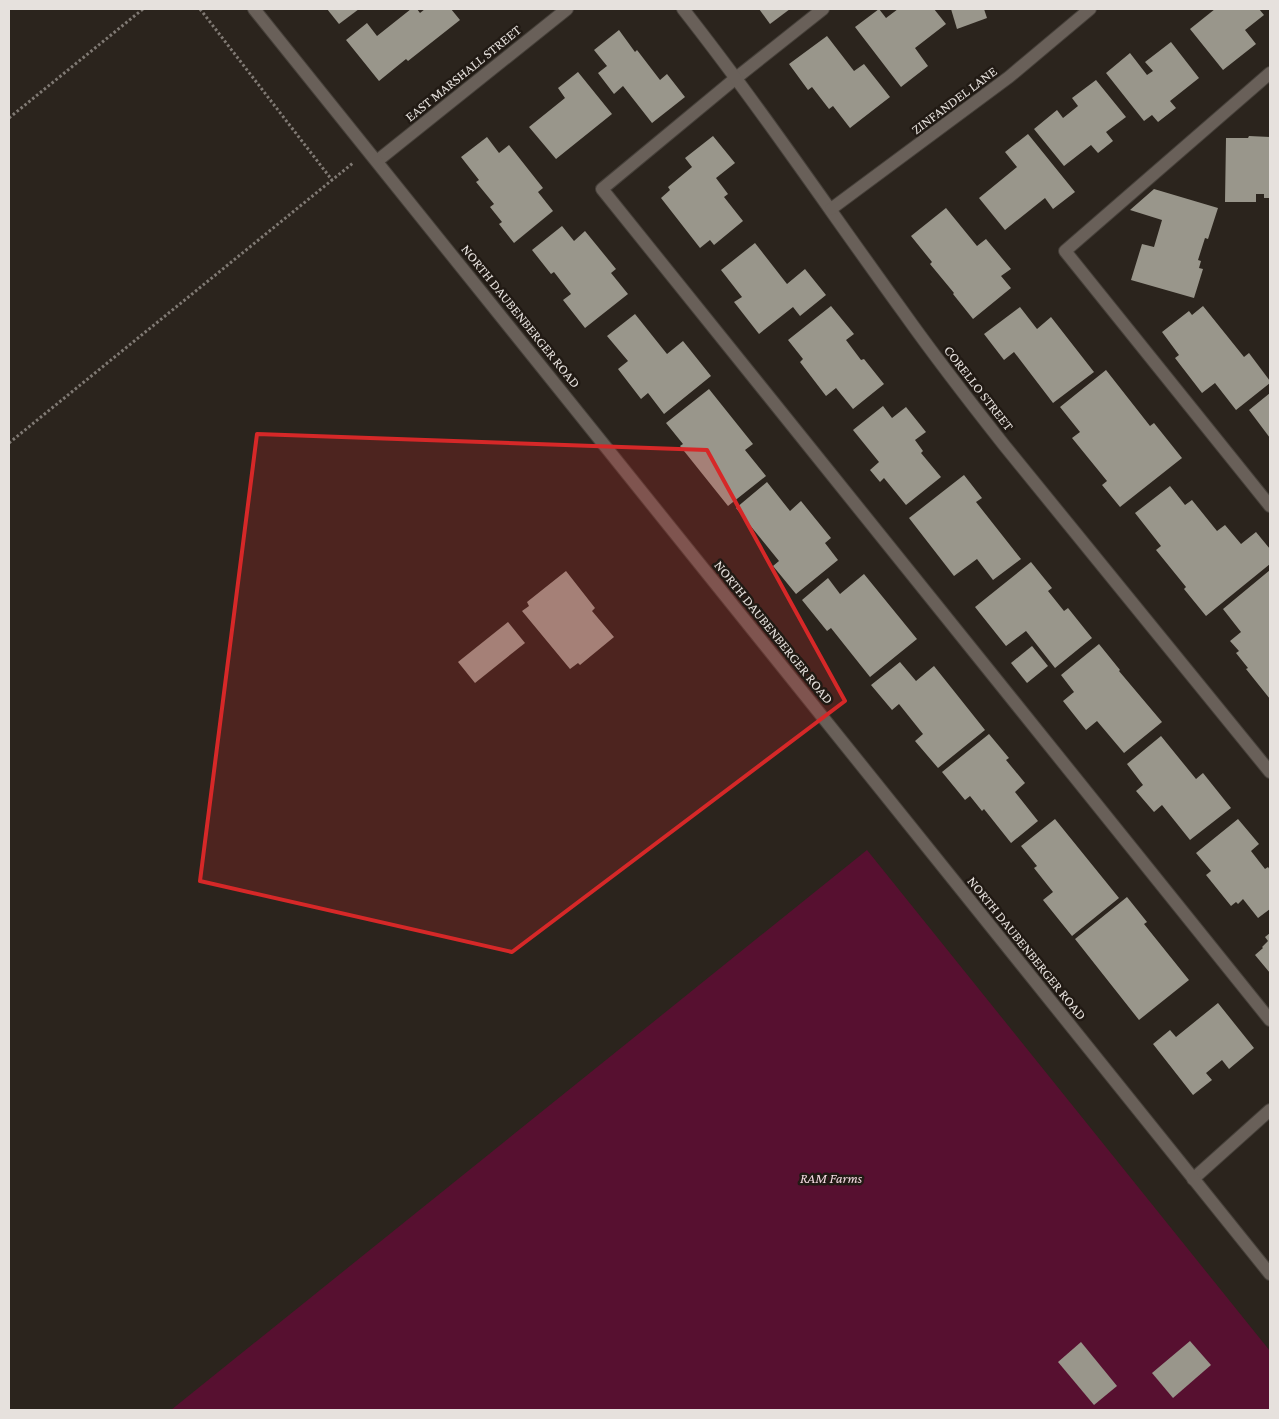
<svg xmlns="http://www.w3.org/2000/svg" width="1279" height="1419" viewBox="0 0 1279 1419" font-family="'Crimson Pro',serif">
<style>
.green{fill:#571030}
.building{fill:#99968b}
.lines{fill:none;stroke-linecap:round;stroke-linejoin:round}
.lane-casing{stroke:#46403a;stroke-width:14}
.street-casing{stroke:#46403a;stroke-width:14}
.secondary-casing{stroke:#46403a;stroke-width:14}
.path{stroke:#807a74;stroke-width:3;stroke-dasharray:2.5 2.5;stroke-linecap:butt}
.lane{stroke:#696059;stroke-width:12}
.street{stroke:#696059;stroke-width:12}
.secondary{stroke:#696059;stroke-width:12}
.marked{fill:#d62828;fill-opacity:0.2;stroke:#d62828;stroke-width:4;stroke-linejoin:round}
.labels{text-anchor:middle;stroke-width:5;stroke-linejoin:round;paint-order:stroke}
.street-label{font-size:14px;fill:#e6e1dd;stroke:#211a14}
.park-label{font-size:14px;font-style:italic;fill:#f3d9e0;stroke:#211a14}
</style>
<rect width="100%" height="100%" fill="#2b241d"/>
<path class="green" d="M867,850L1270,1351V1410H171Z"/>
<g class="building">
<path d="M327,9H359L339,24Z"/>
<path d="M411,9H417L420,13L425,9H451L460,20L408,61L406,59L379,81L346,40L367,23L377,36Z"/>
<path d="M759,9H790L770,24Z"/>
<path d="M879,9L886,18L898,9H934L946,24L915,48L928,66L901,87L855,27Z"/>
<path d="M951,9H984L987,18L957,29Z"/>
<path d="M1215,9H1259L1264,15L1245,30L1256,44L1223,70L1190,29Z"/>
<path d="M619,30L635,52L637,50L660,80L667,74L685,97L652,123L623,86L614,94L598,73L607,66L594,50Z"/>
<path d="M827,36L854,71L864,64L890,97L850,128L833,106L829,109L812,87L808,90L789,64Z"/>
<path d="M1171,42L1199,78L1170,101L1176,108L1158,122L1152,115L1144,121L1106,73L1130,53L1147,75L1153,71L1145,62Z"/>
<path d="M578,72L612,114L556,159L529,127L565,98L558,88Z"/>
<path d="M1096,80L1126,117L1106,132L1113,141L1098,153L1091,145L1064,166L1034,129L1057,110L1063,118L1078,106L1072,98Z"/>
<path d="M1028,134L1075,192L1053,209L1045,198L1005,230L979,198L1017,167L1005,152Z"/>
<path d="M713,136L735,163L716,178L728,194L724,197L743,221L714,245L710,240L700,248L661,198L670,190L668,187L692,167L685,158Z"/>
<path d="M1249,136L1270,137V198H1264V194H1256V202H1225L1226,138H1248Z"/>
<path d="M487,137L499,153L509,145L543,188L538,192L553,211L514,243L499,224L502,222L490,207L494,204L476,182L479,180L461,157Z"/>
<path d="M1154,189L1218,208L1208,239L1205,238L1198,260L1201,261L1199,268L1203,269L1194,298L1131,280L1142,244L1154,247L1162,220L1130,210Z"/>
<path d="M946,208L977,246L986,239L1011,269L1001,276L1011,288L973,319L953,294L954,293L930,264L932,262L911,236Z"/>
<path d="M562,226L574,241L585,231L616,269L611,273L628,294L585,328L563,300L571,294L554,272L551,274L532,250Z"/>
<path d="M755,243L787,284L805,269L826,295L800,316L793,307L759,334L734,302L742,297L721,270Z"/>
<path d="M831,306L854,334L846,340L861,360L864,359L884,384L853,409L836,388L826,396L800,362L803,359L788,340Z"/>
<path d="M1203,306L1244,357L1249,353L1270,381V383L1236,410L1215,383L1202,393L1175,358L1179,355L1162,332L1189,311L1192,315Z"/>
<path d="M1020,307L1037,329L1051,317L1094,372L1053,403L1014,352L1004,360L984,334Z"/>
<path d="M635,314L667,354L683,341L711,376L664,414L648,393L641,399L618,369L628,361L607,336Z"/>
<path d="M1106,370L1150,426L1154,423L1182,458L1120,507L1102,485L1107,481L1072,438L1080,432L1060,407Z"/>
<path d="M709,389L753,444L745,450L766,476L728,506L680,446L683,444L666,423Z"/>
<path d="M1270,393V438L1249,410Z"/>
<path d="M883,406L892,418L906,407L926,432L915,440L923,451L921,453L941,477L906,505L884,478L880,482L870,470L879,462L853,430Z"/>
<path d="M964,475L982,498L976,502L1021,559L993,580L977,559L954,576L909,518Z"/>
<path d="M767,482L790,511L801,501L831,538L825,543L838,560L796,594L773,566L779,561L736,508Z"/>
<path d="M1170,486L1185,505L1192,500L1217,531L1225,525L1241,544L1256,532L1270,549V564L1206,616L1184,589L1186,587L1156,550L1161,546L1135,513Z"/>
<path d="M1031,562L1052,588L1048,591L1064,611L1068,608L1092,638L1055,668L1026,631L1006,646L975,607Z"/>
<path d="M1270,570V699L1246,669L1248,668L1236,653L1239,651L1230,641L1241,632L1223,609Z"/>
<path d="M566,571L595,608L592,611L614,637L580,665L578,663L570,669L522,611L529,606L527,602Z"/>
<path d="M864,574L917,639L870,677L831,628L827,631L802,600L828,578L840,594Z"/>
<path d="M508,622L525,643L475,683L458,662Z"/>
<path d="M1099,644L1120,670L1119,671L1162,722L1124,753L1097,721L1086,730L1063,701L1074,692L1061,675Z"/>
<path d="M1032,646L1048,666L1027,683L1011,663Z"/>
<path d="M900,662L916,681L934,666L985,730L938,768L915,741L923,734L899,704L892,710L871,685Z"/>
<path d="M989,734L1009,758L1006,760L1025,783L1015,792L1038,821L1011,843L984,809L982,811L970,796L965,800L942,772Z"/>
<path d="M1161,736L1196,779L1203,773L1231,808L1190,840L1162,805L1154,812L1136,791L1143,785L1127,764Z"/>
<path d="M1055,819L1119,898L1072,936L1043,900L1053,892L1034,868L1037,866L1021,846Z"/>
<path d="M1238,819L1259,844L1251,851L1265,869L1268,867L1270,870V909L1258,918L1243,899L1238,904L1236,902L1231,906L1206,875L1211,871L1196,853Z"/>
<path d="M1127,897L1147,922L1144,924L1189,980L1139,1020L1075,939Z"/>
<path d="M1270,933V973L1255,955L1263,948L1262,947L1268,941L1265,937Z"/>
<path d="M1218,1003L1254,1048L1229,1069L1222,1060L1206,1073L1212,1080L1193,1095L1153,1044L1170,1030L1176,1037Z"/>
<path d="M1190,1341L1211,1365L1173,1398L1152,1373Z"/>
<path d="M1081,1342L1117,1386L1094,1405L1058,1362Z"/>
</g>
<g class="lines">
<g class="lane-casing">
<g id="lane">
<path d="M823,9L736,78L602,189L1270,1020"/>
<path d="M1270,73L1065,251L1270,506"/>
</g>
</g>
<g class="street-casing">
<g id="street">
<path d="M683,9C760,107 830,211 904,313C936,358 970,402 1004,445L1270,772"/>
<path d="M377,161L567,9"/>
<path d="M831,209L1009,77L1090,9"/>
<path d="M1193,1179L1270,1110"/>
</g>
</g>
<g class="secondary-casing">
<path id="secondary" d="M254,9L1270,1274"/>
</g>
<g class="path">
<path d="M200,9L332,180"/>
<path d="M9,118L143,9"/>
<path d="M9,443L353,163"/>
</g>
<use href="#lane" class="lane"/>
<use href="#street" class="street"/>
<use href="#secondary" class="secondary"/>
</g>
<path class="marked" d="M257,434L707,450L845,701L512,952L200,881Z"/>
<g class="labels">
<g class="street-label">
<text transform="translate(463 73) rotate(-39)" y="5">EAST MARSHALL STREET</text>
<text transform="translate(954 100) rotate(-37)" y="5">ZINFANDEL LANE</text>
<text transform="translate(521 316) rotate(51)" y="5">NORTH DAUBENBERGER ROAD</text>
<text transform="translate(979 388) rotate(52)" y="5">CORELLO STREET</text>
<text transform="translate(774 632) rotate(51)" y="5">NORTH DAUBENBERGER ROAD</text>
<text transform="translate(1027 948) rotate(51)" y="5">NORTH DAUBENBERGER ROAD</text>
</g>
<g class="park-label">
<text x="831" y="1183">RAM Farms</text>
</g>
</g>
<rect width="1279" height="1419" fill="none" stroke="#e6e1dd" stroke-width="20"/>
</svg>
